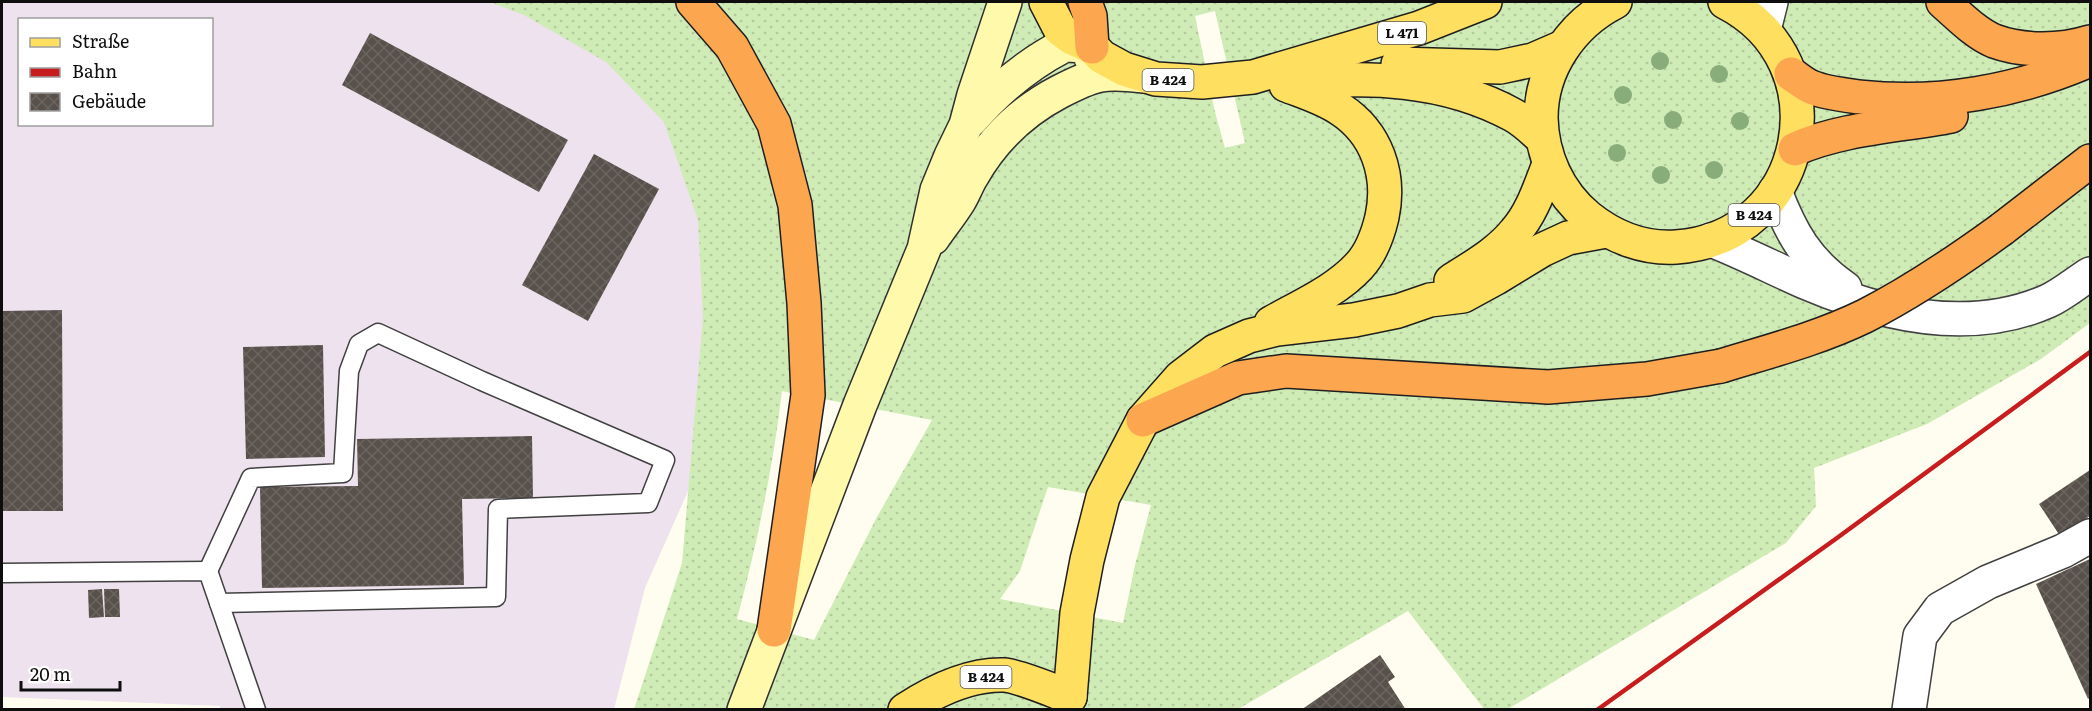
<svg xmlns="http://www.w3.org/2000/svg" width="2092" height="711" viewBox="0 0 2092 711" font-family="Literata,serif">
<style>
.industrial{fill:#ede2ed;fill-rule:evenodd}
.grass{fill:url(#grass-dots);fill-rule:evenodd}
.building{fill:url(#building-cross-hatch)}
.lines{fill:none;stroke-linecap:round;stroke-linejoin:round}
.service-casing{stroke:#414141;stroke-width:21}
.minor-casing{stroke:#414141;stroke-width:36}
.tertiary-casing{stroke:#414141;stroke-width:36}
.secondary-casing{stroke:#303030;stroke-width:36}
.primary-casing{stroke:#1f1f1f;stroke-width:36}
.motorway-casing{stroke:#1f1f1f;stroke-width:36}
.service{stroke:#fff;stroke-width:18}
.minor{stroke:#fff;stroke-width:33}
.tertiary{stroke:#fff;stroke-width:33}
.secondary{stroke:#fff9ab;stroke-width:33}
.primary{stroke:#ffdf60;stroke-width:33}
.motorway{stroke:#fda650;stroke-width:33}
.rail{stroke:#c81d1e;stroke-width:4.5}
.motorway-bridge-casing{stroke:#1f1f1f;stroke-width:36;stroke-linecap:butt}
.motorway-bridge{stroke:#fda650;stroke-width:33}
.tree{fill:#88ad7a}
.labels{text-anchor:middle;stroke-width:6;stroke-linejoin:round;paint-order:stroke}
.shield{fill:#fff;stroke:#565656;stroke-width:1.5}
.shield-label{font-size:14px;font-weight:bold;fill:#0e0e0e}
</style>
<defs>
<pattern id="grass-dots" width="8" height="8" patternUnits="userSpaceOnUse" patternTransform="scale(1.5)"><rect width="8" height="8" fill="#d0ecb6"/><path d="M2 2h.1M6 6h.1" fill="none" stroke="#b1c99b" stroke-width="1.8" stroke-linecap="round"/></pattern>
<pattern id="building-cross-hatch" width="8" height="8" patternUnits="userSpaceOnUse" patternTransform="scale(1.5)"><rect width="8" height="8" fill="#58504a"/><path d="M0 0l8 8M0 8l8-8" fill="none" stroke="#6b6560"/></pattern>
</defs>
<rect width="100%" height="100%" fill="#fffdf0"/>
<path class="industrial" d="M2,2H601L725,183L701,462L645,588L614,709L220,710V706L2,697ZM20,20H212V124H20Z"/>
<path class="grass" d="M490,2H2090V323L2041,359L1927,424L1814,468L1816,506L1786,543L1508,709H1484L1408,611L1238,709H634L682,563L703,318L698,220L664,122L606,62L524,15ZM1215,11L1245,143L1225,148L1215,112L1195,16ZM782,391L932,420L877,517L814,640L737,619C757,544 773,468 782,391ZM1048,487L1151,505L1135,565L1123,623L1000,599L1020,571Z"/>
<g class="building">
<path d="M370,33L568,140L539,192L342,85Z"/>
<path d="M594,154L659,189L588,321L522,285Z"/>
<path d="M62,310L63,511H2V311Z"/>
<path d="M323,345L325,457L246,459L243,347Z"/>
<path d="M532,436L533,498L462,499L464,585L262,588L260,487L358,486L357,439Z"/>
<path d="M2090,470V516L2060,536L2039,504Z"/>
<path d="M2090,559V697L2088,699L2036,584Z"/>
<path d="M102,589L104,617L89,618L88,590Z"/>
<path d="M104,589H119L120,617H105Z"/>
<path d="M1380,655L1395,677L1388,682L1406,710H1301Z"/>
</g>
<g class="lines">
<g class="service-casing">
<g id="service">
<path d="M208,571L251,478L343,473L349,371L359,344L378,333L482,381L665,460L648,503L498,509L496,597L219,603"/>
<path d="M2,573L208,571L256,710"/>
</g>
</g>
<g class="minor-casing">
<g id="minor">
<path d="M1775,191C1791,233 1807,262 1845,288"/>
<path d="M1711,240C1744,253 1775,269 1807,283C1882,315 1971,335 2048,301C2063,294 2077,282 2090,274"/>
<path d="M1909,710L1920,636L1940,609L1988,582L2063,551L2090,536"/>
</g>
</g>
<g class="tertiary-casing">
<path id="tertiary" d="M1764,30L1771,2"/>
</g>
<g class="secondary-casing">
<g id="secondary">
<path d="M971,120C998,89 1026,65 1063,46L1070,45L1092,47L1091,58"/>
<path d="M933,238C941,226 951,214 959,201C964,193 967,184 972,176C993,139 1021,112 1059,92C1094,74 1103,71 1142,76"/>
<path d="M744,710L860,405L924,249L937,190L951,156L966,125L974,95L1005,2"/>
</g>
</g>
<g class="primary-casing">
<g id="primary">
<path d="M1046,2L1060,29L1072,38L1092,47L1102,57L1124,69L1156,79L1202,82L1253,77L1419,28L1485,2"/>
<path d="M1615,2C1572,24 1541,68 1541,118C1542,156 1558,192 1588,217C1613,237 1644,249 1676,247C1809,238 1843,62 1725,2"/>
<path d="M1398,64L1500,67L1533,60L1563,47"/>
<path d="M1290,84C1366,75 1445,78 1513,115C1524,121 1533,130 1542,138"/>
<path d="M1451,281C1474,266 1498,253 1515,232C1532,213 1540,187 1549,164"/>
<path d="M1271,323C1301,306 1336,291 1359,266C1372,252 1378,234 1382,217C1391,175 1377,133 1340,109C1324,98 1304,92 1286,85"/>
<path d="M1070,697L1077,613L1087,560L1103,497L1143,420L1181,377L1215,351L1249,336L1277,329L1354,320L1398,311L1430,300L1463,296L1496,278L1542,250L1568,238L1606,231"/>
<path d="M905,710C934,691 969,674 1004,675C1019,676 1054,691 1070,697"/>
</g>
</g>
<g class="motorway-casing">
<g id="motorway">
<path d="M693,2L732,47L774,124L795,205L804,303L808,395L774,630"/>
<path d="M1085,2L1090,16L1092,47"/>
<path d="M1943,2C1958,15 1975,33 1994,41C2024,52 2061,51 2090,42"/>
<path d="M1791,74C1797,78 1804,84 1811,87C1825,93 1845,95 1860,97C1938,106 2019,91 2090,60"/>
<path d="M1795,149C1843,128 1899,126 1951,116"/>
<path d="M2002,229L2090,161"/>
<path d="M1143,420L1238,378L1286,371L1548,387L1647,379L1721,366"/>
</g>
</g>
<use href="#service" class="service"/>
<use href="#minor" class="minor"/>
<use href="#tertiary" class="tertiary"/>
<use href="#secondary" class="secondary"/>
<use href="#primary" class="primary"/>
<use href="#motorway" class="motorway"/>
<path class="rail" d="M1597,710L1837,538L2090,352"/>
<g class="motorway-bridge-casing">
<path id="motorway-bridge" d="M1721,366C1770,351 1820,338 1865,316C1914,291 1958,261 2002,229"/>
</g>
<use href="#motorway-bridge" class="motorway-bridge"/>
</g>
<g class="tree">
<circle cx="1660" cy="61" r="9"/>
<circle cx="1719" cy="74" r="9"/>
<circle cx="1623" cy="95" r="9"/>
<circle cx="1673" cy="120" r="9"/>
<circle cx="1740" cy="121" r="9"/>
<circle cx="1617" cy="153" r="9"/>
<circle cx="1714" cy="170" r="9"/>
<circle cx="1661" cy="175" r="9"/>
</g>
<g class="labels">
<g class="shield">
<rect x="1378" y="22" width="48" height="22" rx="4.5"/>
<rect x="1142.5" y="69" width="51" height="22" rx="4.5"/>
<rect x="1728.5" y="204" width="51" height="22" rx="4.5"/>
<rect x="960.5" y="666" width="51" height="22" rx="4.5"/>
</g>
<g class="shield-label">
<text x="1402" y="38">L 471</text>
<text x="1168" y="85">B 424</text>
<text x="1754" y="220">B 424</text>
<text x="986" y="682">B 424</text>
</g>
</g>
<rect width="2092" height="711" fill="none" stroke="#0e0e0e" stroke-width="6"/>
<rect x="18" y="18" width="195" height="108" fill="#ffffff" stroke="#9f9f9f" stroke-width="1.5"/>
<rect x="30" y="38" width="30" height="9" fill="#ffdf60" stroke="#9f9f9f" stroke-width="1.5"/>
<text x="72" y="48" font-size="18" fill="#0e0e0e">Straße</text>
<rect x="30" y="68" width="30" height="9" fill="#c81d1e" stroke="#9f9f9f" stroke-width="1.5"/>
<text x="72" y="78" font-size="18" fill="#0e0e0e">Bahn</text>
<rect x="30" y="93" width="30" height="18" fill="url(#building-cross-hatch)" stroke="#9f9f9f" stroke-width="1.5"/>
<text x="72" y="108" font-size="18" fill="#0e0e0e">Gebäude</text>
<path d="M21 681v9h99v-9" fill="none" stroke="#0e0e0e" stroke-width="3"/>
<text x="30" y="681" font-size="18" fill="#0e0e0e" stroke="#ffffff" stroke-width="4.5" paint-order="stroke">20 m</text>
</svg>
